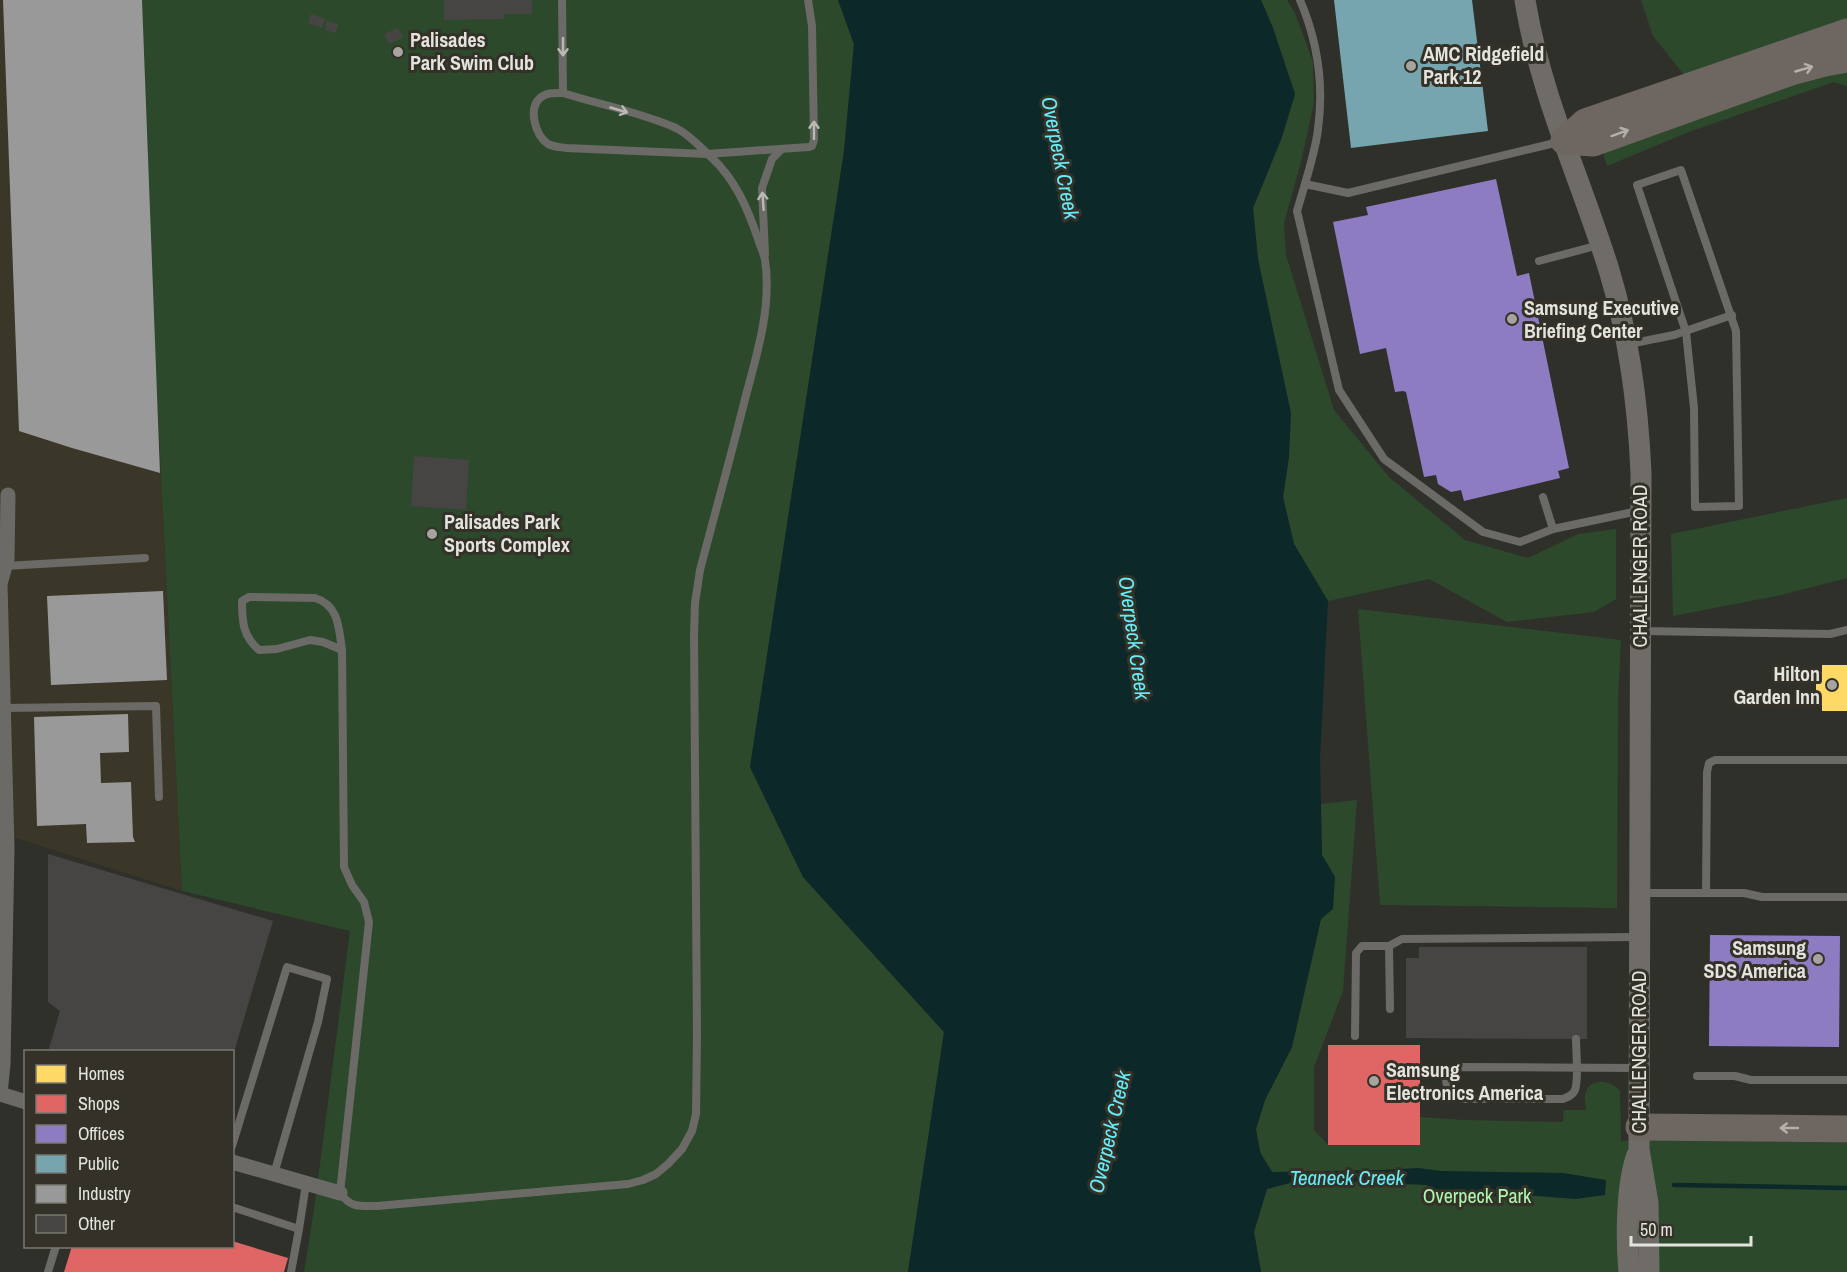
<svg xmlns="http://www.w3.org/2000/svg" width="1847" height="1272" viewBox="0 0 1847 1272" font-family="'Archivo Narrow',sans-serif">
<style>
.built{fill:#3a3728}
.green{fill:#2c492c}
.water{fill:#0c2829}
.homes{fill:#ffd966}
.shops{fill:#e06666}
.offices{fill:#8e7cc3}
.public{fill:#76a5af}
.industry{fill:#999}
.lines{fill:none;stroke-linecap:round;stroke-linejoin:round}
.stream{stroke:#0c2829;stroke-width:4.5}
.building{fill:#474544}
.lane{stroke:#6b6a66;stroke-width:8}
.street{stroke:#6b6a66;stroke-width:15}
.secondary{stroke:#6f6c67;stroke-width:21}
.highway{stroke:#6d6661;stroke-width:27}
.oneway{stroke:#bab9b3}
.oneway2{stroke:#b4b1ab}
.poi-dot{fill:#a5a49f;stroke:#333128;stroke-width:2}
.labels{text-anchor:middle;stroke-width:6;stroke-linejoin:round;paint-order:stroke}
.poi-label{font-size:20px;font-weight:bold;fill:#e4e3dd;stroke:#333128;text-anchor:start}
.street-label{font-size:20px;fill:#e4e3dd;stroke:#333128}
.park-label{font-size:20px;fill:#aef6af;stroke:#333128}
.water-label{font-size:21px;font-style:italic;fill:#64eef9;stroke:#333128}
</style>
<rect width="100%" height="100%" fill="#30302b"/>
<path class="built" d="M0,0H137L182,891L0,833Z"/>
<g class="green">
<path d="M137,0H838L854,44L844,151L750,767L803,877L944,1032L908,1272H304L315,1203L350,931L182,891Z"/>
<path d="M1261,0H1287L1295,13L1313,62L1314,103L1301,162L1284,223L1286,255L1334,410L1389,477L1465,540L1528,558L1578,534L1616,529V599L1594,612L1507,622L1429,579L1328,601L1294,544L1283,497L1289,457L1258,259L1253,208L1282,137L1295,94L1273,28Z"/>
<path d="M1641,0H1847V22L1685,76L1653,36Z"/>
<path d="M1847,68V86L1834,82L1691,131L1607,166L1602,149L1777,86Z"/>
<path d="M1847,498V578L1781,595L1673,616L1671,534Z"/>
<path d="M1358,609L1621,640L1618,700L1617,908L1380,905Z"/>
<path d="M1357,800L1343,991L1314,1067V1130L1328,1145H1420V1117L1463,1120L1563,1122L1564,1110H1586C1586,1105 1584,1099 1585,1095C1588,1076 1612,1080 1620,1091L1621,1141L1671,1139L1847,1143V1272H1261L1254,1232L1272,1172L1260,1152L1256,1129L1265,1100L1292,1047L1321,919L1335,877L1322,855L1321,804Z"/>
</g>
<path class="water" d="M838,0H1261L1273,28L1295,94L1282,137L1253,208L1258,259L1291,413L1289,457L1283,497L1294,544L1328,601L1320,758L1322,855L1335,877L1333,909L1321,919L1292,1047L1265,1100L1256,1129L1260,1152L1272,1172L1382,1170L1418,1168L1442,1171L1563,1173L1606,1180L1605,1195L1576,1199L1524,1195L1486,1197L1445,1194L1426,1185L1356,1182L1331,1184L1294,1182L1267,1189L1254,1232L1261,1272H908L944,1032L803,877L750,767L844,151L854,44Z"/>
<path class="homes" d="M1822,665H1847V711H1822V705H1816V672H1822Z"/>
<g class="shops">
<rect x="1328" y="1045" width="92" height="100"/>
<path d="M232,1241L288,1258L284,1272H64L72,1246H232Z"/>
</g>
<g class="offices">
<path d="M1496,179L1517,276L1529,273L1569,468L1558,471L1560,478L1464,501L1461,490L1451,492L1438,484L1436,475L1424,477L1406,392L1403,391L1395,392L1386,348L1360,354L1333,222L1368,215L1366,207Z"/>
<path d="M1710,935L1840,936L1839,1047L1709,1046Z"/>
</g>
<path class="public" d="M1334,0H1472L1488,131L1351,148Z"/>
<g class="industry">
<path d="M3,0H142L160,473L72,448L19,431Z"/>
<path d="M163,591L167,680L51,685L47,596Z"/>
<path d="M128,714L129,752L100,753L101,783L131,782L133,837L135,842L87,843L86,824L37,826L34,717Z"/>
</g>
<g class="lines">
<path class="stream" d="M1674,1185L1847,1188"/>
</g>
<g class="building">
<path d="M444,0H532V14H504V19L444,20Z"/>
<path d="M311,14L325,19L322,28L308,23Z"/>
<path d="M327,21L338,24L336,33L325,30Z"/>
<path d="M398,28L403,38L389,44L384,34Z"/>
<path d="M414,456L469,460L466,510L411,506Z"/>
<path d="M48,854L273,921L234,1052H48L60,1011L48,1002Z"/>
<path d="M1419,947H1587V1039L1406,1038V958H1419Z"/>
</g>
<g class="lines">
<g class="lane">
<path d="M562,0L563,93"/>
<path d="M1300,0C1317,40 1324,85 1318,129C1316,147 1310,166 1305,184"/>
<path d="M1559,142L1348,193L1305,184L1297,211L1339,390L1384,459L1483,532L1520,542L1553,529L1638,511"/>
<path d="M1681,170L1736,331L1739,506L1695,507L1694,408L1686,332L1637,185Z"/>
<path d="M765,254L762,188L772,159L782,149"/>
<path d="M1539,261L1599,245"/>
<path d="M1629,344L1674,335L1732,315"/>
<path d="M1543,497L1553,529"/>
<path d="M5,566L145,558"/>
<path d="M249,597L315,598C339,605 339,629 342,650L323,642L310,640L277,649L259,650C243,636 242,622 242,601Z"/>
<path d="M1642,631L1830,634L1847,630"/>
<path d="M342,650L344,867L352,885L364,902L369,922L340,1193C351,1208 359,1206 377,1206L628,1184L643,1180L656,1174L668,1164L682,1149L692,1131L696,1114L697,1034L694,634L695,603L700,570C715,513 731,456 745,399C757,354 772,307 765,260C764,253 760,246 758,239C748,209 735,179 711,157C700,147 690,135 676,128C643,113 598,104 563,93C555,93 547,92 540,98C528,109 535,135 548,144C553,147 560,147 566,148L707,154L809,147L812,146L814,140L812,26L808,0"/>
<path d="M4,708L156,706L159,797"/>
<path d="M1641,893H1744L1762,897H1847"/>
<path d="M1706,893L1707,772L1709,763L1715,760H1847"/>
<path d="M1390,1009L1389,946L1402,939L1638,937"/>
<path d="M1355,1036L1356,953L1362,946H1389"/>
<path d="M1576,1039C1576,1051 1579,1079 1575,1090C1573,1095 1568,1097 1563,1099H1462C1444,1095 1439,1070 1460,1067C1519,1067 1578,1068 1637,1068"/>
<path d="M1697,1076H1735L1751,1080H1847"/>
<path d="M232,1146L287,967L327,979L318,1022L274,1174"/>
<path d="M232,1207L299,1229L291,1272"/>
<path d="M299,1229L306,1184"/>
<path d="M48,1272L56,1246"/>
</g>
<g class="street">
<path d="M0,1094L3,1064L7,848L0,584L7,559L8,495"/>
<path d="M0,1094L26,1102"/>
<path d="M232,1162L340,1193"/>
</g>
<g class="secondary">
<path d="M1525,0C1540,94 1581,180 1609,270C1629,336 1638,404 1641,473L1639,1149L1648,1203L1649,1272"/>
<path d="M1629,1272C1626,1241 1626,1184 1637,1155"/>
</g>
<g class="highway">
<path d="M1564,141L1585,122L1847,32"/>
<path d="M1564,141L1593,143L1791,72L1825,63L1847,59"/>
<path d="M1639,1127L1847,1129"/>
</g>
</g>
<defs><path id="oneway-shaft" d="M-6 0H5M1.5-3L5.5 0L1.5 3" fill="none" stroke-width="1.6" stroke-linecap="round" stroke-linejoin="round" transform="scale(1.5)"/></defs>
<g class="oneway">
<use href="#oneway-shaft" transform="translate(563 47) rotate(90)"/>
<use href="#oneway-shaft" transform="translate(619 110) rotate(16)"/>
<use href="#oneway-shaft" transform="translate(814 130) rotate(-90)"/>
<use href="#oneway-shaft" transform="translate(763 201) rotate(-94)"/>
</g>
<g class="oneway2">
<use href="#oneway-shaft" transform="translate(1804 69) rotate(-16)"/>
<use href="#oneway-shaft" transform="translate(1620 133) rotate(-20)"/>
<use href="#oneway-shaft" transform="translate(1789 1128) rotate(-180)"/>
</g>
<g class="poi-dot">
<circle cx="398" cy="52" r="6"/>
<circle cx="1411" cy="66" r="6"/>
<circle cx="1512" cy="319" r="6"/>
<circle cx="432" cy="534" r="6"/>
<circle cx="1832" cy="685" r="6"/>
<circle cx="1818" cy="959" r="6"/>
<circle cx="1374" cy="1081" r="6"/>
</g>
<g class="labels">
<g class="poi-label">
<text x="410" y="47">Palisades<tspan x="410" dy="23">Park Swim Club</tspan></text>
<text x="1423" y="61">AMC Ridgefield<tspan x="1423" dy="23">Park 12</tspan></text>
<text x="1524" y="315">Samsung Executive<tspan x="1524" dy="23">Briefing Center</tspan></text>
<text x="444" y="529">Palisades Park<tspan x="444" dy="23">Sports Complex</tspan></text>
<text x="1820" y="681" text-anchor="end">Hilton<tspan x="1820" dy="23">Garden Inn</tspan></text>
<text x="1806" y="955" text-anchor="end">Samsung<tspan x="1806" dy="23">SDS America</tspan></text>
<text x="1386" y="1077">Samsung<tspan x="1386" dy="23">Electronics America</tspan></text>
</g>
<g class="street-label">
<text transform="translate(1640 566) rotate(-90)" y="7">CHALLENGER ROAD</text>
<text transform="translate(1639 1052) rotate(-90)" y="7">CHALLENGER ROAD</text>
</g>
<g class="park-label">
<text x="1477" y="1203">Overpeck Park</text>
</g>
<g class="water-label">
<text transform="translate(1060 158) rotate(79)" y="7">Overpeck Creek</text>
<text transform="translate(1134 638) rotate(82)" y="7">Overpeck Creek</text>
<text transform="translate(1110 1132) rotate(-77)" y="7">Overpeck Creek</text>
<text x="1347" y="1185">Teaneck Creek</text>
</g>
</g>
<rect x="24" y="1050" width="210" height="198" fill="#333128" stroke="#7a7870" stroke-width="1.5"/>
<rect x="36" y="1065" width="30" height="18" fill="#ffd966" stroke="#7a7870" stroke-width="1.5"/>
<text x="78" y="1080" font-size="18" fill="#e4e3dd">Homes</text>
<rect x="36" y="1095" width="30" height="18" fill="#e06666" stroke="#7a7870" stroke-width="1.5"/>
<text x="78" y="1110" font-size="18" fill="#e4e3dd">Shops</text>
<rect x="36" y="1125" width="30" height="18" fill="#8e7cc3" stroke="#7a7870" stroke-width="1.5"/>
<text x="78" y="1140" font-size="18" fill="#e4e3dd">Offices</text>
<rect x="36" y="1155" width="30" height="18" fill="#76a5af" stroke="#7a7870" stroke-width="1.5"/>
<text x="78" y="1170" font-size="18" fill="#e4e3dd">Public</text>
<rect x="36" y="1185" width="30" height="18" fill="#999999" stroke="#7a7870" stroke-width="1.5"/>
<text x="78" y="1200" font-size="18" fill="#e4e3dd">Industry</text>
<rect x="36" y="1215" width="30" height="18" fill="#474544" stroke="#7a7870" stroke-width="1.5"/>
<text x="78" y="1230" font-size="18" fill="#e4e3dd">Other</text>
<path d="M1631 1236v9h120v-9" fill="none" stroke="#e4e3dd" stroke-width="3"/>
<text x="1640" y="1236" font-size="18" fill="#e4e3dd" stroke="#333128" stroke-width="4.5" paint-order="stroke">50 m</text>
</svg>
